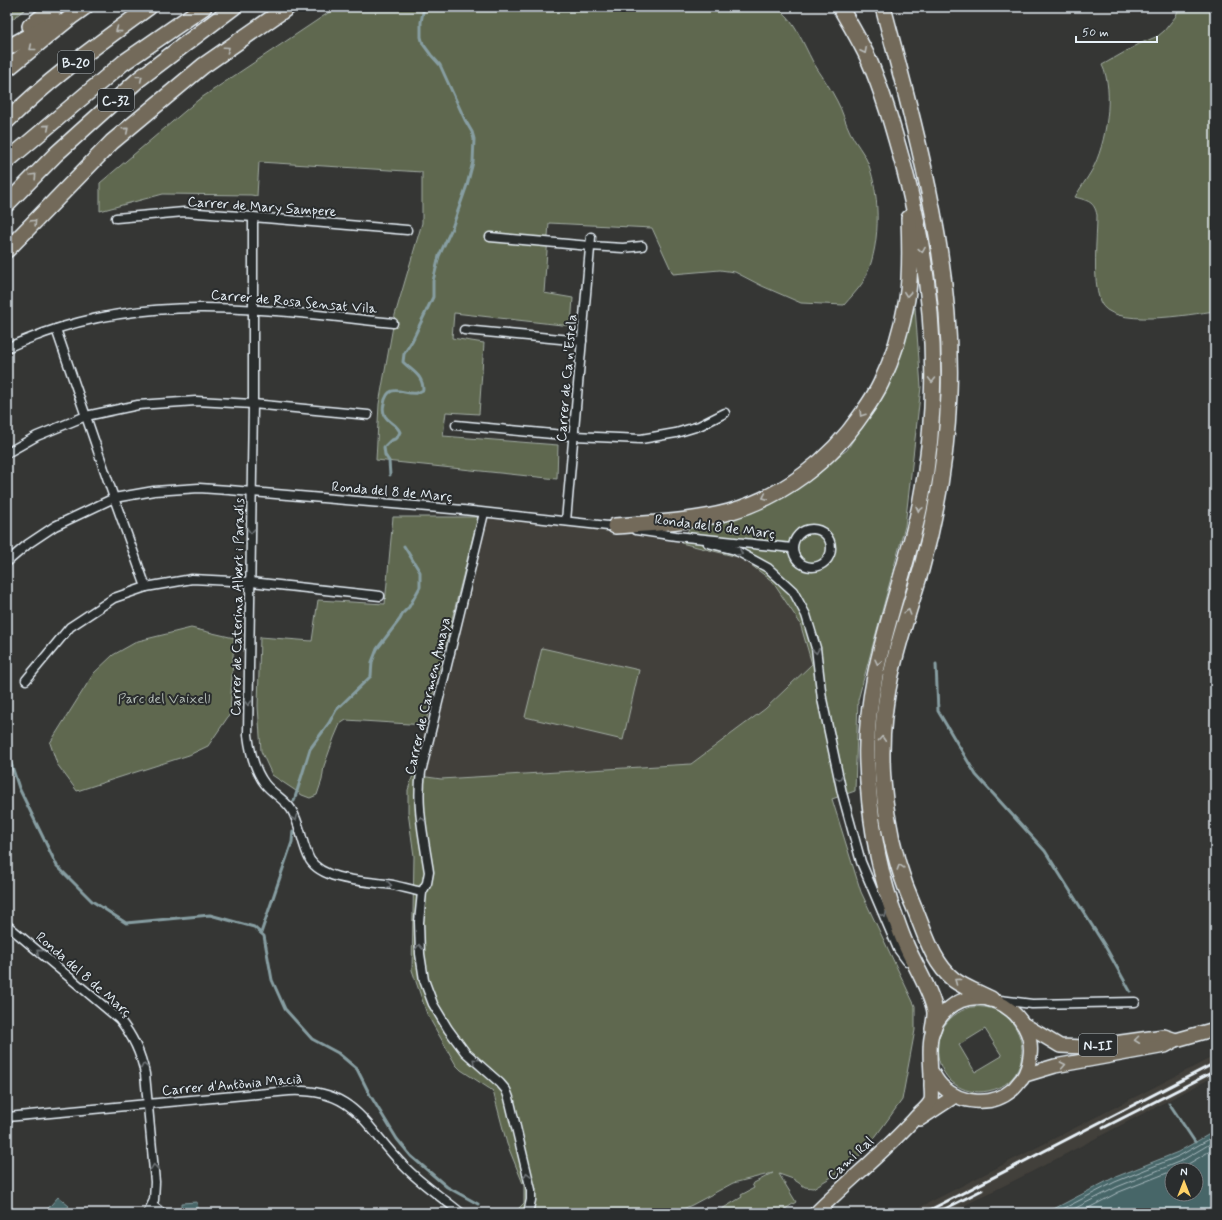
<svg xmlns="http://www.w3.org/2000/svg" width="1222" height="1220" viewBox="0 0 1222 1220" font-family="Mynerve,sans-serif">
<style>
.built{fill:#43413b}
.green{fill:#5e684f;stroke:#a3aca4;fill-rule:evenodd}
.water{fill:#476668;stroke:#879ea2;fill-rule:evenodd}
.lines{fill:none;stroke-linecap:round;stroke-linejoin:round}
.shore{stroke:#a8b9be;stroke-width:1}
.stream{stroke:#879ea2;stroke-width:3}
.street-casing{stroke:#e8f1f8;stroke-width:11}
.primary-casing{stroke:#e8f1f8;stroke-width:16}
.highway-casing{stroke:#e8f1f8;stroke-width:18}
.street{stroke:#2a2d2e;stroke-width:8}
.primary{stroke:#736b5a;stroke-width:13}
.highway{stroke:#736b5a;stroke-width:15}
.rail{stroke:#e8f1f8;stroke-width:3}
.oneway{stroke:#b9bbb9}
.oneway2{stroke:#6c7275}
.labels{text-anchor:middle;stroke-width:4;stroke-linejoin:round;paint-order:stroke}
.shield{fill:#2a2d2e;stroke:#afb6bb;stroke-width:1}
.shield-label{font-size:13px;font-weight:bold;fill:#e8f1f8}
.street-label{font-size:14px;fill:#e8f1f8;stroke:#2a2d2e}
.park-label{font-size:14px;fill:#b1bab4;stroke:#2a2d2e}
</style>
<rect width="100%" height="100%" fill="#353634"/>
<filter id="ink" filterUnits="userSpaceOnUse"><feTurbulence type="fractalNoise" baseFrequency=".025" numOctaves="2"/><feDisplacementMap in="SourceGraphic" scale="8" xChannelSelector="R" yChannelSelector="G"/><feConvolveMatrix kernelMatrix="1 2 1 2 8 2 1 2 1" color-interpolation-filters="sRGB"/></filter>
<g filter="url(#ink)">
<g class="built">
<path d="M478,517L580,526L681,543L742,558L772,581L800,623L813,664L765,709L691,764L441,779L413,775Z"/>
<path d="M1215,1056V1076L1031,1172L949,1213H909Z"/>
</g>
<g class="green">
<path d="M7,7H28L7,23Z"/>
<path d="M337,7H776C794,19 803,43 813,62C821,75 830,87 837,101C842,110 845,122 850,132C855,143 864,152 868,163C881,197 881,250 863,282C858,290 850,298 844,305L801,303L762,286L735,272L720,270L673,274L652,228L549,223L544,293L573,298L571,326L454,313L452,338L484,343L479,414L446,412L443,436L558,445L557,479L376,460L379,404L395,315L422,223V172L259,162L257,196L251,195L163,194L100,211V183L198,100Z"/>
<path d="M1179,7H1215V311C1191,314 1110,330 1100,301C1092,278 1097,240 1097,215C1094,201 1088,201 1075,197C1080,188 1087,179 1092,170C1106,145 1115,91 1102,65L1139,44L1158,36L1164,31L1176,16Z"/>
<path d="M915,307L921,387L905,526L858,700L855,791L832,799L861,892L915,1006V1030L902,1100L865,1151L840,1172L813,1188L805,1187L793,1179L779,1174L796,1202L779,1213H715L742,1197L741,1195L754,1188L752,1184L773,1173L733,1183L692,1205L674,1213H514L524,1203V1186L507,1144L493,1091L461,1070L456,1065L427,1014L412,970L414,856L408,812V790L413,775L441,779L691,764L765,709L812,664L800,623L772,581L742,558L681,543L690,527L730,517L773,502L847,450L891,379Z"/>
<path d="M393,517H478L425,725L346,720L340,724L334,738L324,766L322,780L317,795L310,798L302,795L272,775L261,751L258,706L260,637L312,641L318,600L385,604Z"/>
<path d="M191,628L234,638L230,714L208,746L189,755L77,791L57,764L50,743L94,673L113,655L138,641Z"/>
<path d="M542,648L639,670L623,740L525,717Z"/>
<path d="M971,1007C1028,1000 1042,1081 988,1091C935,1101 915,1024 971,1007ZM985,1029L1002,1056L975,1072L959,1045Z"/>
</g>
<g class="water">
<path d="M1215,1131V1213H1046L1113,1178L1178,1152ZM1172,1170H1196V1194H1172Z"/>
<path d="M58,1197L69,1206L63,1213H44Z"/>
<path d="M197,1202L198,1209L181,1211V1203Z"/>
</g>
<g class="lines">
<g class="shore">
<path d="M1174,1170L1185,1166L1215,1148"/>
<path d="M1055,1213L1115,1182L1179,1156L1215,1136"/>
<path d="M1066,1213L1117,1187L1181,1161L1215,1141"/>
<path d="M1079,1213L1119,1192L1172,1171"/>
</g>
<g class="stream">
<path d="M390,475L389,461L385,455L384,447L390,441L397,438L400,432C396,423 389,423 385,416C383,412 383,407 384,404C388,380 405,396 417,393C419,392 421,391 423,390C423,375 413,372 403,362L404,354L412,341L433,297V281L439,256L452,228L467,185L473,162L474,139L472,132L465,120L440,65L431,55L423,44L421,37V22L424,7"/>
<path d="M936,664L938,711L976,775L1045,851L1105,946L1130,991"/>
<path d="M7,751L19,788L57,866L92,901L126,923L210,915L254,927L264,936L272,980L285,1009L312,1039L338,1053L357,1069L370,1095L397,1139L411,1156L447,1187L478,1204"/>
<path d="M294,801L310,749L329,723L336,710L371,676L372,662L377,649L400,619L403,613L409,607L420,587V572L404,546"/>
<path d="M261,933L292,842L293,831"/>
<path d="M1169,1103L1195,1142"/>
</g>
<g class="street-casing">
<g id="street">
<path d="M253,217V404L248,735C250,751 255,771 265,784C272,793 284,799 291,809C300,822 302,845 310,860C324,882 370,881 393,885C402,887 412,890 422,892"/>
<path d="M116,218L184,212L253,217L407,230"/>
<path d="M490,237L590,246L623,248L642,246"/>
<path d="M56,329L114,498L146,587"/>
<path d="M464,330L582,341"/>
<path d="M7,348C19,342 31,338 44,333C157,292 277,311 393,323"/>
<path d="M456,425L574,436L641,439L676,433L699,426L725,413"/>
<path d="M7,453L37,436L86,416L138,405L196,401L253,404L368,415"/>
<path d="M484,513L421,772C416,805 424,839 429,872L427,883L422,892L419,922L420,954L424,980L433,1004L448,1029L465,1052L500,1083L506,1090L509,1098L531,1190V1200L528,1213"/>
<path d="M566,521L591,237"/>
<circle cx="812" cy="548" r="19"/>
<path d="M636,530L676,536L792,548"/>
<path d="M708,543L735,550L768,568L793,591L806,615L816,648L822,699L842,793L861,862L898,949L907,961"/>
<path d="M7,562L28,544L55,526L114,498L154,491L199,488L229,490L463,510L617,527"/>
<path d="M26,680L70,627L114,598L146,587L192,579L251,582L380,596"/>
<path d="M7,925L119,1019C133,1036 141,1053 145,1074L155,1182L154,1200L148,1213"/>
<path d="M1000,1000L1032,1004L1135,1002"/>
<path d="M7,1117L289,1091C356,1088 364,1126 404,1166C421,1184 442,1197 461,1213"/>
<path d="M152,1205L162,1213"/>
</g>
</g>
<g class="primary-casing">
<g id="primary">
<path d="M1025,1025L1060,1046L1085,1047L1164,1036L1176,1040"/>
<path d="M1025,1075L1055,1066L1165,1046L1176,1040L1215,1029"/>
<path d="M920,1119L955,1096"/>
<path d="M816,1213C849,1180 886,1151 917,1116C921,1112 929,1106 931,1100C932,1096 931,1089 931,1085C932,1056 922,1032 948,1009C982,979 1036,1014 1030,1056C1029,1064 1027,1072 1022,1079C1019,1082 1016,1087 1012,1090C992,1107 961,1104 943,1087C938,1083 935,1077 932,1072"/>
</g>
</g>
<g class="highway-casing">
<g id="highway">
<path d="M840,7C850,24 860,41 868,58C883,92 893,128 903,164C933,275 943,392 920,505C902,591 863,675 867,764C869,812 876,859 891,905C896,918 900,932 906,945C913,962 934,996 935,1013C935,1018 934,1024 933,1029"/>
<path d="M883,7C916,132 954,264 949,394C947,453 937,513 921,570C907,618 889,667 884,717C877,778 889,852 914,907C925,933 932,962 954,980C965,988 979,993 991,999"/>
<path d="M30,26L55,7"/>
<path d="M7,48L56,21"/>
<path d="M7,69L71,17L85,7"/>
<path d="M7,121C50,78 100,43 149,7"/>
<path d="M7,161L123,63L204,7"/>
<path d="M7,204L56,154L139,79L234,7"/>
<path d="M7,250L112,142L203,66L288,7"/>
<path d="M615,526C652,523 692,522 729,512C784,496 830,461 862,414C869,404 876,394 881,383C894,356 902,328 907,299C911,273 910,244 909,218"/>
</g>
</g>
<use href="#street" class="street"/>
<use href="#primary" class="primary"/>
<use href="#highway" class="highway"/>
<g class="rail">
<path d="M1103,1128L1215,1071"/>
<path d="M924,1213L1215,1063"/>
<path d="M937,1213L982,1190"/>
</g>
</g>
<defs><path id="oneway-chevron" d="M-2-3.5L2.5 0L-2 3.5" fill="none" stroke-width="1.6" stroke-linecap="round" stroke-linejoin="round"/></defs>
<g class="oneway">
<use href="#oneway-chevron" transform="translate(118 30) rotate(144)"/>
<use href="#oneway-chevron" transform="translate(32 48) rotate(141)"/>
<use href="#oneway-chevron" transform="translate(227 49) rotate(-35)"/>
<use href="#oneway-chevron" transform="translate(864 51) rotate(63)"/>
<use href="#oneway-chevron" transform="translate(140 78) rotate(-39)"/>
<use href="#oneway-chevron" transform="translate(47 127) rotate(-40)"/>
<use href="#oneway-chevron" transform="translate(126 130) rotate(-40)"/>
<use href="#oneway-chevron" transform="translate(34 176) rotate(-46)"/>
<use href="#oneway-chevron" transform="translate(34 222) rotate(-46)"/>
<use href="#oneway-chevron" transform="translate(922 250) rotate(81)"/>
<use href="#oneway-chevron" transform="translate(907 294) rotate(96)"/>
<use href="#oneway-chevron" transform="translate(932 380) rotate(91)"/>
<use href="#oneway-chevron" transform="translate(862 414) rotate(124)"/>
<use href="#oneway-chevron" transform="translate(765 497) rotate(156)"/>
<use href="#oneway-chevron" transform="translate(919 509) rotate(103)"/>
<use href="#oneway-chevron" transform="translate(908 612) rotate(-73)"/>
<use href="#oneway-chevron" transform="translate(878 662) rotate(103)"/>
<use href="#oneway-chevron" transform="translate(882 739) rotate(-86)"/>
<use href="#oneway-chevron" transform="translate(900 867) rotate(-107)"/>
<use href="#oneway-chevron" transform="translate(957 981) rotate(-144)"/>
<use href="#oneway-chevron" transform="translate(1137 1040) rotate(173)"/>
<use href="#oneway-chevron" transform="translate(1063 1065) rotate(-11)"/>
</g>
<g class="oneway2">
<use href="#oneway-chevron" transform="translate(251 531) rotate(91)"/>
<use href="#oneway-chevron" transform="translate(740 553) rotate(28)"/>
<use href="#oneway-chevron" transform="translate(816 651) rotate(80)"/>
<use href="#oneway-chevron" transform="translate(248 703) rotate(90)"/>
<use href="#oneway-chevron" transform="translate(839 778) rotate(78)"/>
<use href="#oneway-chevron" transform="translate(295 818) rotate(68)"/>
<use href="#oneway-chevron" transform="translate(421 819) rotate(-96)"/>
<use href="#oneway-chevron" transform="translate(389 885) rotate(8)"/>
<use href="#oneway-chevron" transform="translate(884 915) rotate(67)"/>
<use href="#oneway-chevron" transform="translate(419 947) rotate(-92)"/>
<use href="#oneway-chevron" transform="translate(39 952) rotate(-140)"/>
<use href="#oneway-chevron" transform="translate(475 1061) rotate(-137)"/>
<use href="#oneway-chevron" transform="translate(144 1066) rotate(-101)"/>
<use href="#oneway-chevron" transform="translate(154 1167) rotate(-96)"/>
<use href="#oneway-chevron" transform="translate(527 1175) rotate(-103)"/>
</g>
</g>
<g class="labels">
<g class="shield">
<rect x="58" y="51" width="36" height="22" rx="3"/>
<rect x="98" y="89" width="36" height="22" rx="3"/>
<rect x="1079" y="1034" width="38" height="22" rx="3"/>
</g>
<g class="shield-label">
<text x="76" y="67">B-20</text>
<text x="116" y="105">C-32</text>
<text x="1098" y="1050">N-II</text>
</g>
<g class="street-label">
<text transform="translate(262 206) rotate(4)" y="5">Carrer de Mary Sampere</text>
<text transform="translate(294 301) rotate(5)" y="5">Carrer de Rosa Sensat Vila</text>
<text transform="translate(566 378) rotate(-85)" y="5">Carrer de Ca n'Estela</text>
<text transform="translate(392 491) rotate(5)" y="5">Ronda del 8 de Març</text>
<text transform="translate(715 526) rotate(7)" y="5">Ronda del 8 de Març</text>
<text transform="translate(237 607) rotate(-89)" y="5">Carrer de Caterina Albert i Paradís</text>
<text transform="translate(427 696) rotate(-77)" y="5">Carrer de Carmen Amaya</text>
<text transform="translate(84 974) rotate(41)" y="5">Ronda del 8 de Març</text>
<text transform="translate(232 1084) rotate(-5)" y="5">Carrer d'Antònia Macià</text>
<text transform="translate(850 1158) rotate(-43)" y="5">Camí Ral</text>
</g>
<g class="park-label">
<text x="164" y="703">Parc del Vaixell</text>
</g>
</g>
<rect width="1222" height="1220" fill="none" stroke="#2a2d2e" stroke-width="24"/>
<rect x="12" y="12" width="1198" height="1196" fill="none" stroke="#e8f1f8" stroke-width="1.5" filter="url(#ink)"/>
<g transform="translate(1184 1182)"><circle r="19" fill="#2a2d2e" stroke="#767b7f"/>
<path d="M0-3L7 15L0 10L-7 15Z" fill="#ffd166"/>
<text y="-6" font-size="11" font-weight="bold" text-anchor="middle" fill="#e8f1f8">N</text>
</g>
<path d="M1076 36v6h81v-6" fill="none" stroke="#e8f1f8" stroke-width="2"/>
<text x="1082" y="36" font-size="12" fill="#e8f1f8" stroke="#2a2d2e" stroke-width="3" paint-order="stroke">50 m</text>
</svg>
